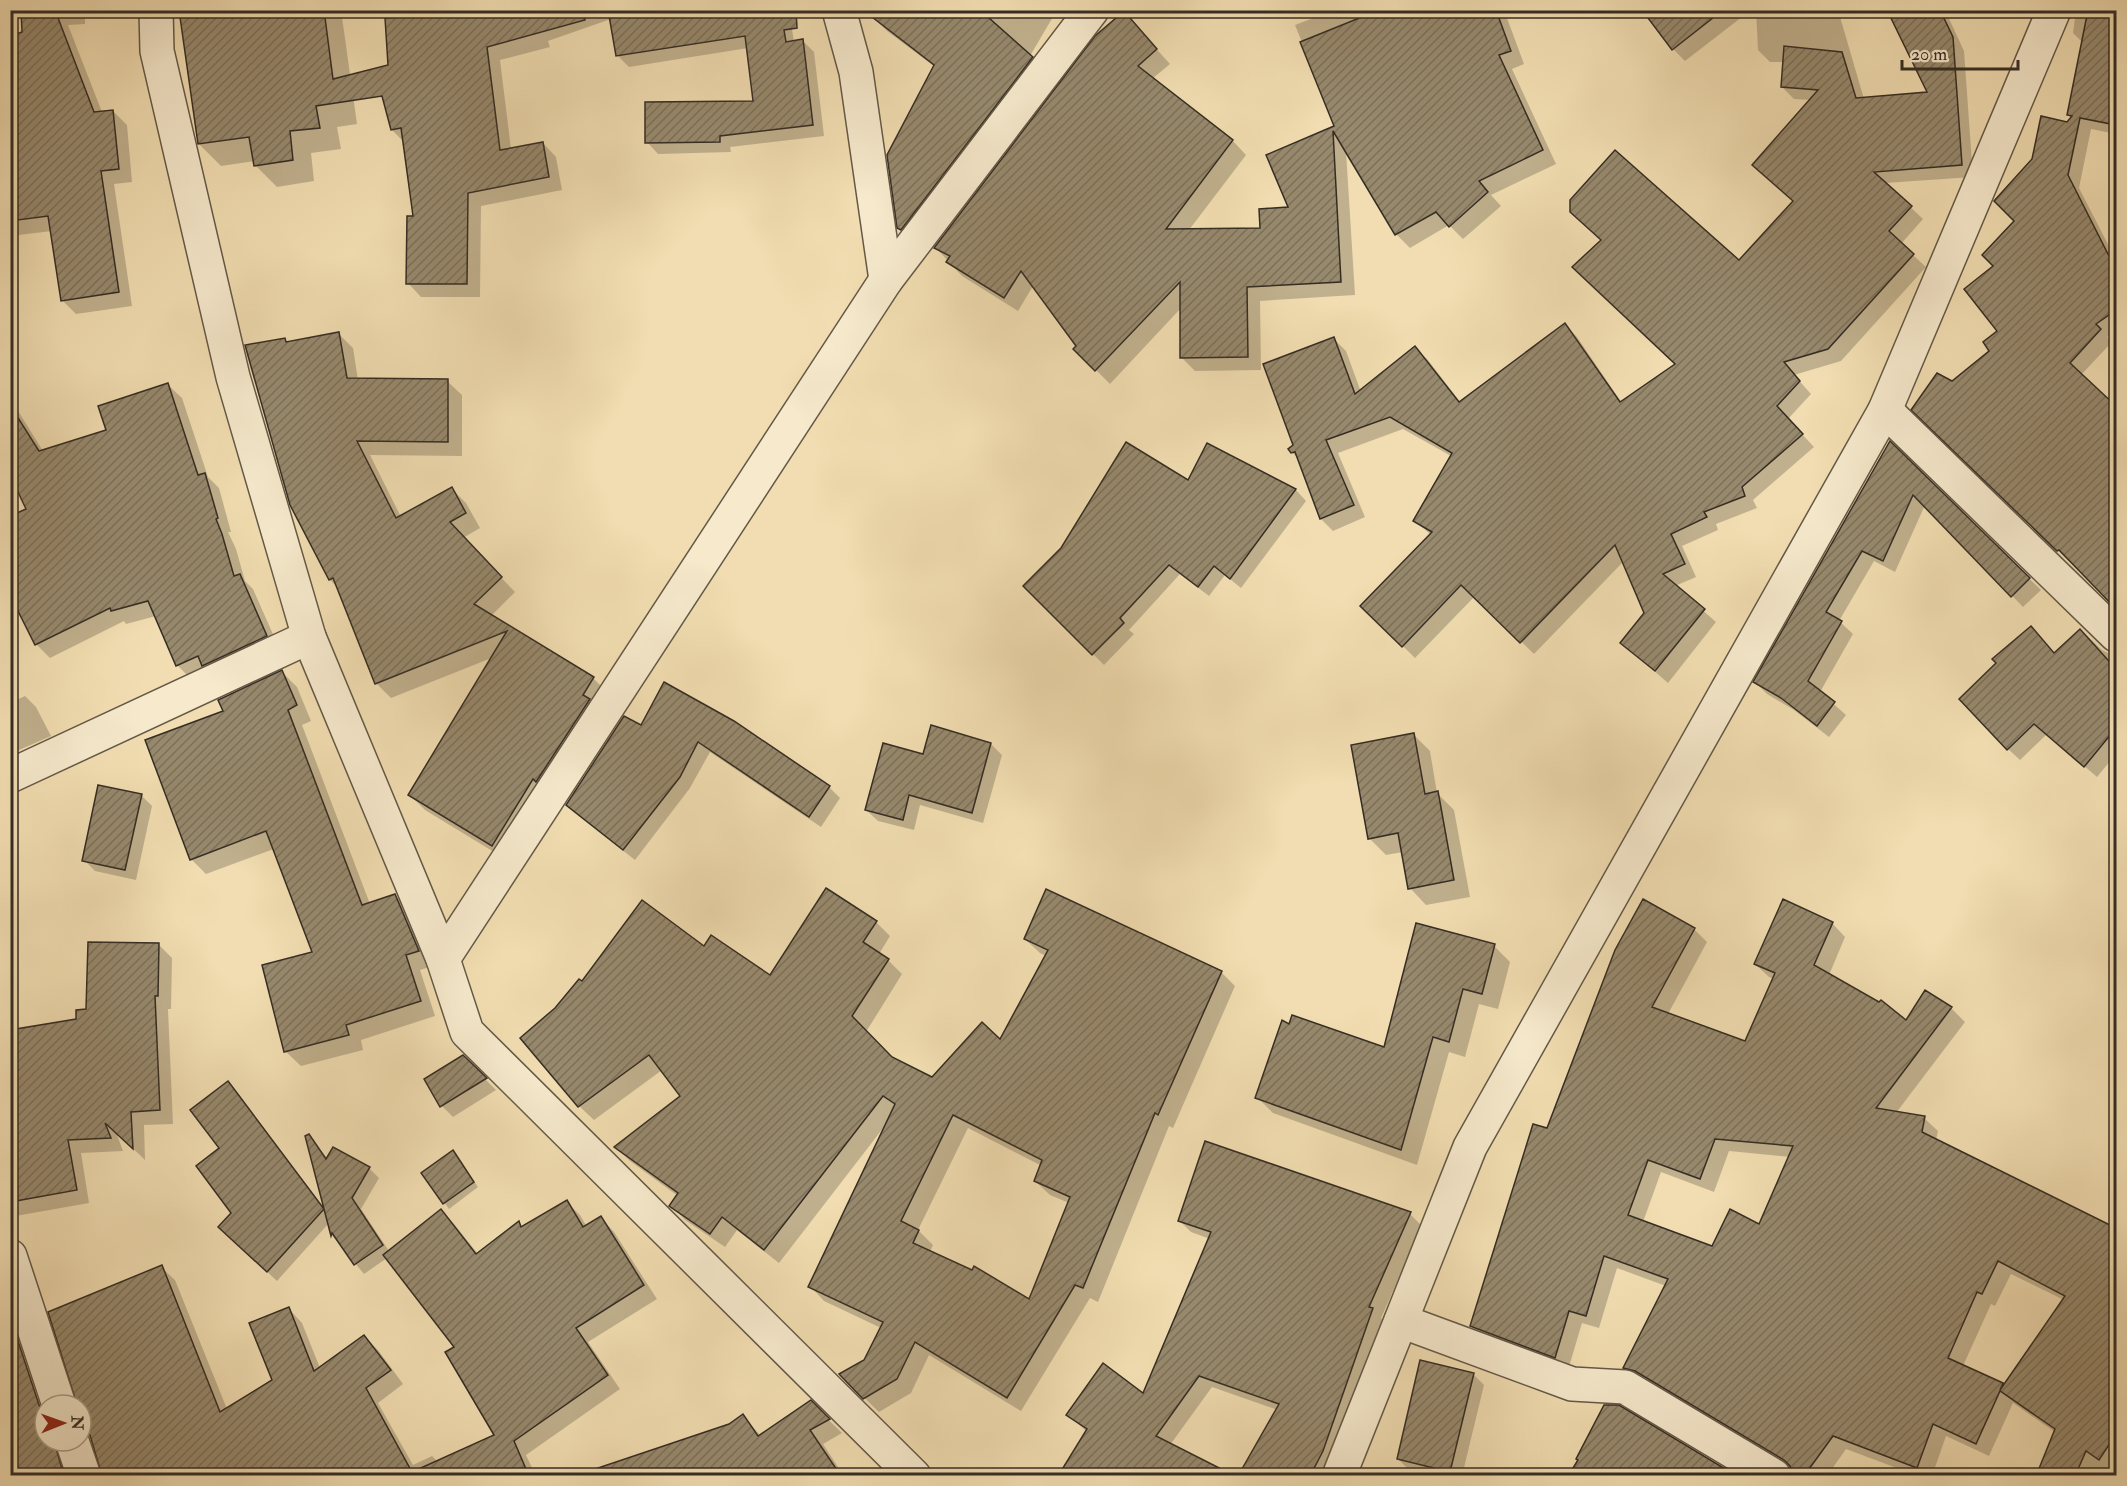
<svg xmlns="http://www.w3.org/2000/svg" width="2127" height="1486" viewBox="0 0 2127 1486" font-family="'IM FELL Double Pica',serif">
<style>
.shadow{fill:#0003;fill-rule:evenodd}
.building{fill:url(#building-hatch);stroke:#352d24;stroke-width:1.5;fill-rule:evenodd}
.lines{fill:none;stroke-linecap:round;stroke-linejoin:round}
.minor-casing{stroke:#645947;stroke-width:36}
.minor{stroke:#f6e9cc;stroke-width:33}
</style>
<defs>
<pattern id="building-hatch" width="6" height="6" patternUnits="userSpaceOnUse" patternTransform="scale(1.5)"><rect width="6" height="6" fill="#97896d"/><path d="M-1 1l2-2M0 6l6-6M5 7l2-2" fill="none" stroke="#7c7059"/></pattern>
</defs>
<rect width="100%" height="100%" fill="#f1ddb1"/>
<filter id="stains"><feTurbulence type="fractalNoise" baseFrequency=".00333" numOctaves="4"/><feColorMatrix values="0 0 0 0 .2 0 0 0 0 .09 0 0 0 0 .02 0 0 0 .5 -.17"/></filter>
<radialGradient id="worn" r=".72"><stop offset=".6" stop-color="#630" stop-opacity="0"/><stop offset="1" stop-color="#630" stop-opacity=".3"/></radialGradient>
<g class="shadow">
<path d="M22,10H85V24L68,25L102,112L113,111L127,125L132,182L114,184L132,306L76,314L62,300L52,231L10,236V38L23,33Z"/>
<path d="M181,10H341L357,124L337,127L341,149L311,153L314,181L277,187L255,165V161L221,166L199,144Z"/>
<path d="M404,10H789L794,42L803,41L814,52L824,136L730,147L731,152L658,154L647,142L755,102L748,48L629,67L618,56L611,19L548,41L550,47L500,60L511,149L543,143L556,157L562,190L481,206L480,297H421L408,283L415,217L405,143L392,130L390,66L405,18Z"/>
<path d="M874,10H1057L1030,56L1048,74L915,244L899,227L935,67L887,31L871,15Z"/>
<path d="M1334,10H1504L1524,64L1512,69L1556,164L1491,195L1501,206L1463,239L1449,225L1410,248L1396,234L1346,151L1355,295L1260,301L1261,370L1195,371L1181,357V308L1110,384L1075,349L1078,346L1033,286L1018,311L962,276L936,248L1124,13L1170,64L1152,79L1233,141L1246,155L1189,230H1262L1290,209L1268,156L1336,127L1295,25Z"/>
<path d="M1643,10H1751L1685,61L1673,49Z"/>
<path d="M1756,10H1838L1864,99L1929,93L1889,10H1945L1964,51L1973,177L1885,183L1923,219L1901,244L1926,267L1841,361L1794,375L1811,394L1788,419L1814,447L1753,500L1757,508L1716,524L1718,530L1682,546L1696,577L1675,586L1716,622L1668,683L1622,643L1646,613L1624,561L1534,654L1475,596L1415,658L1362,606L1431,535L1415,521L1451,456L1403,429L1338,453L1365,517L1333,531L1321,519L1300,461L1292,452L1334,339L1346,351L1361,392L1415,348L1428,360L1461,403L1565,325L1577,337L1622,403L1677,365L1740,263L1795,202L1811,100L1794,99L1782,87L1784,62H1770L1758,50Z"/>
<path d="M2076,10H2116V134L2091,129L2079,188L2116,260V330L2107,337L2112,342L2081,375L2116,408V607L1913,409L1952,383L1991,351L2000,331L1995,266L2016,221L2067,123L2072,118L2069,115L2083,43L2073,33Z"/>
<path d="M338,333L353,348L358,380L447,381L462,395V456L370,455L401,517L452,489L466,503L480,528L463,538L515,592L491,616L593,678L608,693L507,860L425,810L410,795L494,657L391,698L376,683L338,588L330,580L291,505L284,339L288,343Z"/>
<path d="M168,385L182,398L208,477L219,488L231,532H228L236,549L245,581L253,589L280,650L191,679L177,665L156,616L126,624L124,621L50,658L36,644L10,591L28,509L10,472V398L43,451L108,431Z"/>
<path d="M1890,443L2041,590L2023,607L1925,505L1895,572L1874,561L1839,621L1853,634L1820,692L1846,715L1829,737L1794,710L1767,694L1755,682Z"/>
<path d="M1207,445L1296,490L1306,501L1241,588L1225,575L1209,596L1180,574L1129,630L1134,634L1104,665L1025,586L1188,482Z"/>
<path d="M2031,628L2055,654L2081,630L2102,650L2112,655H2116V754L2097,777L2047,734L2020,760L2008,749Z"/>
<path d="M282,672L297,687L311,721L302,725L370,904L395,895L410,911L433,966L420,970L435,1016L361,1040L363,1050L301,1066L285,1051L314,953L274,849L206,874L191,859L225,712Z"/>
<path d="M665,684L829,787L840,798L821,827L710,752L690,788L635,860L579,816L568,805L641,727Z"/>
<path d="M25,696L36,707L51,736L10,754V703Z"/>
<path d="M1413,734L1430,751L1437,793L1454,810L1470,897L1426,905L1410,888L1403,852L1386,855L1369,838Z"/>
<path d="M991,744L1002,755L983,823L920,805L914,830L878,821L866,810L924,756Z"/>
<path d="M141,795L152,806L136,880L95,871L84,860Z"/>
<path d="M876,922L890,936L879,954L888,960L902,974L866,1032L892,1059L933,1079L1000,1041L1046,956L1040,953L1025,939L1221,972L1235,986L1173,1128L1169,1126L1098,1302L1090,1298L1021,1411L929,1355L911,1393L879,1412L842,1376L865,1361L881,1328L824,1301L810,1286L884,1127L779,1263L737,1230L725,1247L685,1220L671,1205L678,1196L630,1161L616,1147L682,1096L662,1070L594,1120L579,1106L582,984L704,949L770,977ZM968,1128L1042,1166L1035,1181L1050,1195L1069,1203L1029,1301L930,1252L933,1245L918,1230Z"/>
<path d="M1832,923L1845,937L1829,975L1906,1022L1926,992L1951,1008L1965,1022L1896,1113L1924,1118L1938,1131L1936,1140L2116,1228V1476H2038L2055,1432L2013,1403L1989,1456L1946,1436L1932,1476H1918L1846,1449L1827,1476H1794L1792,1469L1649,1384L1638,1381L1625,1368L1666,1286L1617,1268L1599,1328L1582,1323L1568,1370L1485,1339L1472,1326L1548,1130L1694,929L1707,942L1668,1014L1746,1043L1774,979L1769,977L1755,964ZM1729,1151L1790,1157L1760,1226L1713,1248L1643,1222L1661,1172L1714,1192ZM2011,1274L2064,1300L2004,1387L1963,1366L1991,1304L1995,1306Z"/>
<path d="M158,944L172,958L171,1009H168L173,1124L144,1125L145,1160L116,1132L123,1151L81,1153L89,1203L10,1217V1031L78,1020Z"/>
<path d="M1494,946L1510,962L1498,1009L1479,1004L1465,1057L1449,1052L1417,1165L1273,1113L1257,1097L1290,1026L1386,1049Z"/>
<path d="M463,1057L496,1090L453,1117L442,1106Z"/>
<path d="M228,1083L238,1093L325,1210L309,1136L328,1159L369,1168L379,1178L361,1209L389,1251L441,1211L454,1224L478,1254L519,1223L523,1228L566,1202L580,1215L587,1227L601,1218L614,1232L657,1299L588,1342L620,1389L526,1455L536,1476H104L92,1436H81V1405H79L161,1267L175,1280L227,1409L274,1381L289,1309L302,1323L320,1368L364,1336L378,1350L403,1384L378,1403L413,1465L432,1456L438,1462L496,1436L456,1347L387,1258L364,1274L332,1235L329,1223L277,1281L230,1237L233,1213L221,1148Z"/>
<path d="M458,1157L478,1187L449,1209L423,1173Z"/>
<path d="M1410,1214L1422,1226L1381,1318L1384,1321L1328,1476H1240L1278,1410L1212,1387L1170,1445L1087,1432L1068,1415L1144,1395L1210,1239L1191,1232L1179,1220Z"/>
<path d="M10,1327L27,1341L45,1405V1441H59L65,1476H10Z"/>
<path d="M1473,1374L1484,1385L1462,1476H1433L1409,1470L1398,1459Z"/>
<path d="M810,1402L842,1433L823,1444L844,1476H612L730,1425L743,1416L761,1436Z"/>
</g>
<g class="building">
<path d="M21,10H55L94,112L113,110L119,169L101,171L119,292L61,301L48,216L10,221V36L22,32Z"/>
<path d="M179,10H324L333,79L388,65L385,18L410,16V10H584L585,20L487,47L500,150L543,142L549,177L468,193L467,284H406L407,216H413L401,128L391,130L382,96L316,106L320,128L290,131L293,160L254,166L249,137L198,144Z"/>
<path d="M608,10H796L797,28L784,30L786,42L803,39L813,125L720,136V142L645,143V102L753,101L745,36L616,56Z"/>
<path d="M863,10H980L1033,57L901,230L897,228L887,155L934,65Z"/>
<path d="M1379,10H1496L1511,51L1499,55L1543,150L1479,181L1488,192L1449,227L1436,212L1395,235L1333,131L1341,282L1247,287L1248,357L1180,358V282L1095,371L1073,349L1076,346L1021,271L1004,298L946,262L950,256L934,248L1095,36L1124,11L1157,49L1138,66L1233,140L1166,229L1260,228L1259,209L1288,207L1266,155L1334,126L1300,42Z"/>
<path d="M1642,10H1723L1672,50Z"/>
<path d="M1887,10H1940L1953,37L1962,165L1874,172L1912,206L1889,231L1914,254L1828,349L1784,362L1800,381L1777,406L1803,434L1742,487L1745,496L1704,512L1707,517L1671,534L1685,564L1663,574L1705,609L1655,671L1620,643L1644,613L1615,545L1520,643L1461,585L1402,647L1360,606L1432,532L1413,521L1452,453L1390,417L1326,440L1354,505L1320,519L1295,452L1291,453L1288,449L1293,445L1263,364L1334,337L1355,394L1415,346L1459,402L1565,323L1620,402L1675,364L1572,267L1601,240L1570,212V200L1615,150L1739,260L1793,201L1752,165L1818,90L1781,87L1784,46L1842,52L1856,98L1927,92Z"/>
<path d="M2088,10H2116V125L2080,118L2068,175L2108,254L2116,265V310L2096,324L2101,329L2070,363L2116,406V609L2059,550L2057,551L1911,410L1937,373L1952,381L1989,351L1983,342L1997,331L1964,289L1993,266L1982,255L2014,221L1994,201L2032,159L2041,116L2067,122L2072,116L2067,115Z"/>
<path d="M339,332L347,378L448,379V442L357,441L396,518L452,487L466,513L450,522L502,577L474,604L594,677L583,695L590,699L536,782L533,779L492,846L408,795L507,631L375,684L333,578L329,580L290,505L245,345L285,338L286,342Z"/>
<path d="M168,383L198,475L205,473L218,518L216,519L222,534L234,576L240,574L267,636L202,666L198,656L176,666L148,601L111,611L110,608L35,645L10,595V516L26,509L10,475V405L39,451L106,430L98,406Z"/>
<path d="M1890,441L2030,578L2011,597L1913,495L1883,561L1862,551L1826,612L1842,621L1808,681L1835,702L1817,726L1781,698L1753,682Z"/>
<path d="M1126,442L1188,480L1207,443L1296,489L1230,579L1214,566L1198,587L1169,565L1120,618L1124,623L1092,655L1023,586L1061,548Z"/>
<path d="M2031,626L2054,653L2080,629L2116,669V728L2084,767L2034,724L2007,750L1959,699L1996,663L1992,659Z"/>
<path d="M282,670L297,705L288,710L362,905L395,894L419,951L406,955L421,1001L346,1025L349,1035L284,1052L262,965L312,952L266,831L190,860L145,740L223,711L218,700Z"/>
<path d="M664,682L734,721L830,786L809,817L698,742L680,777L623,850L566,805L624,716L641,725Z"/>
<path d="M931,725L991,743L972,813L909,795L903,820L865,810L883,743L923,754Z"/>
<path d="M1414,733L1425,794L1438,791L1454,880L1408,889L1398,833L1368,839L1351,745Z"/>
<path d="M98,785L142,794L125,870L82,861Z"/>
<path d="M826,888L877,921L863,942L889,959L852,1016L892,1057L932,1077L982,1022L1000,1039L1048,950L1024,939L1046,889L1222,971L1158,1115L1155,1113L1083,1288L1075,1285L1007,1398L915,1342L897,1379L863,1399L839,1374L864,1360L883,1322L808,1287L895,1104L883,1096L764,1250L722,1217L710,1234L669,1206L678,1193L614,1147L680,1096L649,1055L578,1107L520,1038L555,1008L579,979L582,981L642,900L704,946L711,935L770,975ZM953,1115L1042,1160L1034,1181L1070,1197L1029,1299L974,1266L972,1270L913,1243L919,1230L901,1221Z"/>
<path d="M1643,899L1695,928L1652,1007L1745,1041L1775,973L1754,964L1783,899L1833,922L1814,965L1879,1002L1881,1000L1906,1020L1925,990L1952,1007L1876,1108L1925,1116L1922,1132L2116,1228V1434L2099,1460L2086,1451L2075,1476H2036L2055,1429L2000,1391L1976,1444L1933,1424L1917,1468L1833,1436L1804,1476H1793L1790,1466L1784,1460L1635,1371L1623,1368L1668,1279L1604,1256L1586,1316L1569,1311L1555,1358L1470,1326L1533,1124L1547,1128L1615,950ZM1715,1139L1793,1146L1759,1224L1730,1209L1712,1246L1628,1215L1648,1160L1700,1179ZM1998,1261L2065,1296L2000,1390L2003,1383L1948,1358L1977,1292L1982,1294Z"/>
<path d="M1416,923L1495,944L1482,994L1463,989L1449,1042L1433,1037L1401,1150L1255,1098L1282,1020L1289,1024L1292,1015L1384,1047Z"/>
<path d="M88,942L159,943L158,996H155L160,1110L131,1112L133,1149L105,1123L111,1138L68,1140L77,1190L10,1202V1030L76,1019V1010L86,1009Z"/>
<path d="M463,1055L487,1078L440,1107L424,1079Z"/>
<path d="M228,1081L324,1209L305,1136L309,1134L326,1159L333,1147L370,1167L352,1198L383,1245L354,1265L332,1233L331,1236L324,1209L267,1272L218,1227L231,1213L196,1166L219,1148L190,1110Z"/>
<path d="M1205,1141L1411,1212L1369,1307L1373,1308L1323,1451L1310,1476H1238L1279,1404L1199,1376L1156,1436L1235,1476H1058L1087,1429L1066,1415L1103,1363L1143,1393L1211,1232L1178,1221Z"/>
<path d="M453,1150L474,1182L443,1204L421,1173Z"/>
<path d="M567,1200L583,1227L601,1216L644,1285L576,1328L608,1375L514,1441L529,1476H102L90,1435L81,1425V1405H77L48,1312L162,1265L220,1412L272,1380L249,1323L289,1307L314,1371L364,1335L391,1370L366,1388L412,1472L494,1435L445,1352L454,1347L383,1255L441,1209L476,1254L519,1221L521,1227Z"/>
<path d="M13,1326L41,1411L45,1417V1441H54L64,1476H10V1327Z"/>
<path d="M1420,1360L1474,1373L1450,1472L1397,1459Z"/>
<path d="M811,1400L830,1419L810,1430L841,1476H593L592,1470L729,1424L743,1414L758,1436Z"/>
<path d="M1604,1405H1619L1737,1476H1568L1578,1460L1576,1459Z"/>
</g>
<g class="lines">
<g class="minor-casing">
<g id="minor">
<path d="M156,10L157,51L233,377L309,637L443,959L467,1032L914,1476"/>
<path d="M839,10L856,72L886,280"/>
<path d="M1885,410L2116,635"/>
<path d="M10,776L309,637"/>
<path d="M443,959L886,280L1092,10"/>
<path d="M10,1256L59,1405"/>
<path d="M1401,1321L1572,1384L1625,1387L1774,1476"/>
<path d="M72,1441L84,1476"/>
<path d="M1339,1476L1470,1147L1885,410L2054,10"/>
</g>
</g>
<use href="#minor" class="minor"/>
</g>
<rect width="2127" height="1486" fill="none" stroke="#f1ddb1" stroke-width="36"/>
<rect x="12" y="12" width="2103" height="1462" fill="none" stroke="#352d24" stroke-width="3"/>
<rect x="18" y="18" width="2091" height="1450" fill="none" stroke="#352d24" stroke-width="1.5"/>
<g transform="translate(63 1423) rotate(89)"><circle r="28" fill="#f6e9cc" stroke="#a99e89" stroke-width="1.5"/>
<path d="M0-4.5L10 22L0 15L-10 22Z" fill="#8f2418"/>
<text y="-9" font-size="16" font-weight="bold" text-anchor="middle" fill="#352d24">N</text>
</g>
<path d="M1902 60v9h116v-9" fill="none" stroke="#352d24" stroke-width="3"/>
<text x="1911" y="60" font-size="18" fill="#352d24" stroke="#f6e9cc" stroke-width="4.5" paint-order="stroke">20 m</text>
<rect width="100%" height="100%" filter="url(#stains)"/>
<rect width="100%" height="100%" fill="url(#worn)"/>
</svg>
